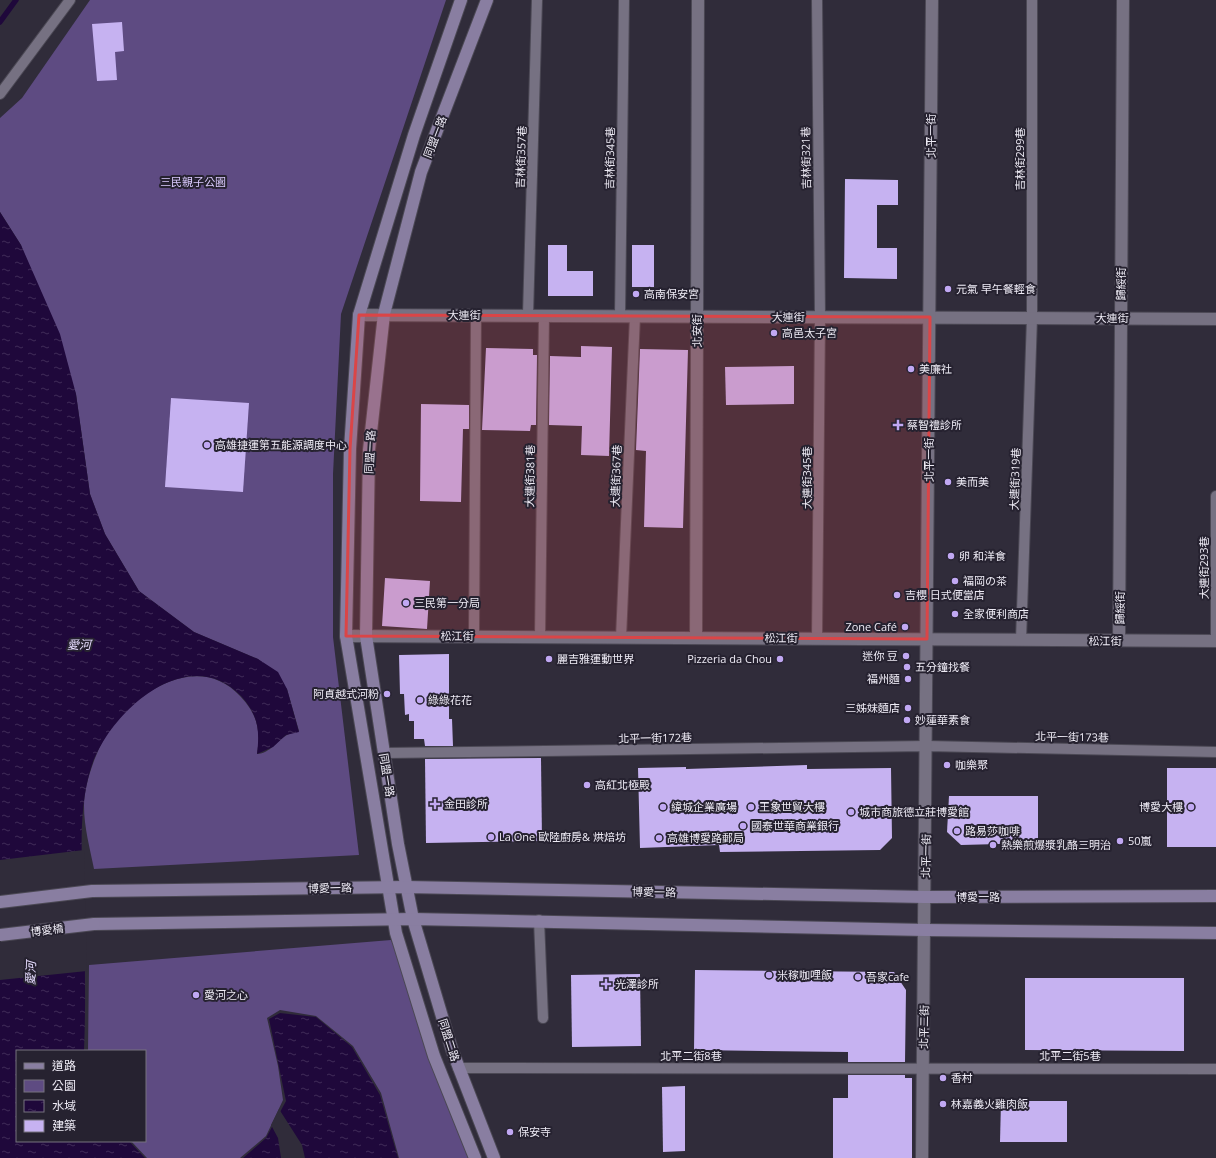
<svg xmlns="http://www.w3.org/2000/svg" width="1216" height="1158" viewBox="0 0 1216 1158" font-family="'Open Sans','Noto Sans TC','Noto Sans JP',sans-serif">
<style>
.green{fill:#5e4b82}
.water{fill:url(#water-ripples)}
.pier{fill:#302c3a}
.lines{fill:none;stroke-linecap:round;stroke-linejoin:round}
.stream{stroke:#1f083b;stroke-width:5.5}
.building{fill:#c6b2f1}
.lane-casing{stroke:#4b4854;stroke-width:12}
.street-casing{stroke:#4b4854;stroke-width:14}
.secondary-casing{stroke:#4b4854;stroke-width:14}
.lane{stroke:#767182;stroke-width:10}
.street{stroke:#767182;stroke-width:12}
.secondary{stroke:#897ea1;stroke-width:12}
.secondary-bridge-casing{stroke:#4b4854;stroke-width:14;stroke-linecap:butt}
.secondary-bridge{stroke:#897ea1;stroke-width:12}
.marked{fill:#da4547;fill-opacity:0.2;stroke:#da4547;stroke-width:3;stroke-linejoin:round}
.poi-dot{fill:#c1a8f3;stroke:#262230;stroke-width:1.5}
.labels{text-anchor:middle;stroke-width:4;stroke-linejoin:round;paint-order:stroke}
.street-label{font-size:11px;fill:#eeebf5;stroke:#262230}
.park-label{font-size:11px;fill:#dbcbff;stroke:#262230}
.poi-label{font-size:11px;fill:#eeebf5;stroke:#262230;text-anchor:start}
.water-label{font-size:12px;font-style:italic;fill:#e6dcff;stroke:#262230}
</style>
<defs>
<pattern id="water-ripples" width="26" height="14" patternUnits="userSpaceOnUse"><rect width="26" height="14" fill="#1f083b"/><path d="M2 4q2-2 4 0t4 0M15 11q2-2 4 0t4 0" fill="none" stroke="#402c58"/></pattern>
</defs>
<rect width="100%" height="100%" fill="#302c3a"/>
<g class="green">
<path d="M90,0H446L341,314L333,474V637L359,855L94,869C90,849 84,827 84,806C84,784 96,751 108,732C136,691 199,651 240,696C257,714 261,729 257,754C271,753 276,741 287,735C290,733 295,732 299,731L287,689L258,659L194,632L139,591L105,534L90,494L76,394L21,245L0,212V118L22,98Z"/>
<path d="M391,940L420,1009L475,1158H399L381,1093L353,1046L316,1016L280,1010L267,1018L278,1066L283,1100L266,1136L240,1158H147L131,1141H145V1051H88L89,965Z"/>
</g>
<g class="water">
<path d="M0,212L21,245L60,334L76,394L90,494L105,534L139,591L194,632L258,659L278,672L287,689L299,732L286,735L273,747L257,754C260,730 258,715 241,696C188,640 108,713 91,768C78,809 82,858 83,900C85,951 86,1001 84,1051H17V1141H129L145,1158H0Z"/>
<path d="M280,1013L316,1017L352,1047L380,1095L398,1158H243L266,1138L286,1101L269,1019Z"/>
</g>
<g class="pier">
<path d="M84,850L87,971L0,980V860Z"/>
<path d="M279,1109L302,1145L305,1158H281L278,1138L271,1125Z"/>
</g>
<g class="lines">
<path class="stream" d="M0,22L16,0"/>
</g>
<g class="building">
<path d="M122,22L124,51L115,52L117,80L97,81L92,24Z"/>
<path d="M845,179L898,180V205H877V248H897V279L844,278Z"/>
<path d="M548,245H567V271H593V296H548Z"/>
<rect x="632" y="245" width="22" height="42"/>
<path d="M581,346L612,347L609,456L581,455L582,426L549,425L550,356L581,357Z"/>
<path d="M486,348L533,349V355H537L536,425H531L530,431L482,430Z"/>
<path d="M640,349L688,350L683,528L644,527L646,451L636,450Z"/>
<path d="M794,366V404L726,405L725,367Z"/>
<path d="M171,398L249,403L243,492L165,487Z"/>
<path d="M421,404L469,405V429H463L461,502L420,501Z"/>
<path d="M385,578L430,581L427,629L382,626Z"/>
<path d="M449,654V719H452L453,746H425L424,739H414V721H409V714L405,715L404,694H400L399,655Z"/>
<path d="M541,758L542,841L426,843L425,759Z"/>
<path d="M807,765V769L891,768L892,838L880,850L720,852L719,845L640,848L638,768L686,767V769Z"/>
<rect x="1167" y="768" width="49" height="79"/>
<path d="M949,796H1038V843L961,845L947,832Z"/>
<path d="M695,970L894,972L906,990L905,1062H848V1052L694,1050Z"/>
<path d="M640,974L641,1046L572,1047L571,975Z"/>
<path d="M1025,978H1184V1051L1025,1050Z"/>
<path d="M848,1075H905V1078H912V1158H833V1098H848Z"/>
<path d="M685,1086V1151L663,1152L662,1087Z"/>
<path d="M1001,1101H1067V1142H1000Z"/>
</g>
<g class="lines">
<g class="lane-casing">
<g id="lane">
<path d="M817,0L820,317L817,639"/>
<path d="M0,94L70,0"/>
<path d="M528,315L537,0"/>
<path d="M620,316L624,0"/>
<path d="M474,636L476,315"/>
<path d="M540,637L544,315"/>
<path d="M621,638L635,316"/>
<path d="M1021,640L1032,318V0"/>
<path d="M1216,641V496"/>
<path d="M384,753L927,746L1216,752"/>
<path d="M539,920L543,1018"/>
<path d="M458,1068L1216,1069"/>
</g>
</g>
<g class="street-casing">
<g id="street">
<path d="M359,315L1216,319"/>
<path d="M346,636L1216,641"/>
<path d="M696,638L698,0"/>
<path d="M1119,641L1123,0"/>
<path d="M922,1158L932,0"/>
</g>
</g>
<g class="secondary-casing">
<g id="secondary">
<path d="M461,0L414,135L359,315L350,449L346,636L396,933L434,1056L475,1158"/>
<path d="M487,0L421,172L384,314L369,450L366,636L398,844L413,919L452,1050L494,1158"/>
<path d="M0,902L92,891L406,887L925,897L1216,896"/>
<path d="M94,924L413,919L925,930L1216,933"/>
</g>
</g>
<use href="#lane" class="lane"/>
<use href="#street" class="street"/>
<use href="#secondary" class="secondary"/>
<g class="secondary-bridge-casing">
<path id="secondary-bridge" d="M0,935L94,924"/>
</g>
<use href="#secondary-bridge" class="secondary-bridge"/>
</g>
<path class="marked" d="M359,315L930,317L927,639L346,636L350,449Z"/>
<g class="poi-dot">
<circle cx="948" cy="289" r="4"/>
<circle cx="636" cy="294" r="4"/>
<circle cx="774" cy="333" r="4"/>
<circle cx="911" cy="369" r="4"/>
<path d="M896 419h4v4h4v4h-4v4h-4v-4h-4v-4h4z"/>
<circle cx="207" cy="445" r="4"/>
<circle cx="948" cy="482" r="4"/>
<circle cx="951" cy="556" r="4"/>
<circle cx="955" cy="581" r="4"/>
<circle cx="897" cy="595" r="4"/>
<circle cx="406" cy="603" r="4"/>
<circle cx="955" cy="614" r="4"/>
<circle cx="905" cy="627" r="4"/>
<circle cx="906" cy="656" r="4"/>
<circle cx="549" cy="659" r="4"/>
<circle cx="780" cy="659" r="4"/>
<circle cx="907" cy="667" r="4"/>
<circle cx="908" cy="679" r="4"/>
<circle cx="387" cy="694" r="4"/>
<circle cx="420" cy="700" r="4"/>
<circle cx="908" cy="708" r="4"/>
<circle cx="907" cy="720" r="4"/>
<circle cx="947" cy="765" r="4"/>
<circle cx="587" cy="785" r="4"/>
<path d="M433 798h4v4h4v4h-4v4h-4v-4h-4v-4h4z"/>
<circle cx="663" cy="807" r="4"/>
<circle cx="751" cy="807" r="4"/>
<circle cx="1191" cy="807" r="4"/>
<circle cx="851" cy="812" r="4"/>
<circle cx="743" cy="826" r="4"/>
<circle cx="957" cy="831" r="4"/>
<circle cx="491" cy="837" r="4"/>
<circle cx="659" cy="838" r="4"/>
<circle cx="1120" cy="841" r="4"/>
<circle cx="993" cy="845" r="4"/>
<circle cx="769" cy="975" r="4"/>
<circle cx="858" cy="977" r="4"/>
<path d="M604 978h4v4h4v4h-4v4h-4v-4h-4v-4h4z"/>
<circle cx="196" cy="995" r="4"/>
<circle cx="943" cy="1078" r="4"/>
<circle cx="943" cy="1104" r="4"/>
<circle cx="510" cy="1132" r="4"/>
</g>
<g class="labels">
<g class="street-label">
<text transform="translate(931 136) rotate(-90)" y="4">北平一街</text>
<text transform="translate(435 137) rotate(-69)" y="4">同盟一路</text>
<text transform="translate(521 157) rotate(-88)" y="4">吉林街357巷</text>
<text transform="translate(610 158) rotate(-89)" y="4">吉林街345巷</text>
<text transform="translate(806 158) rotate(-91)" y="4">吉林街321巷</text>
<text transform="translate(1020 159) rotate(-90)" y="4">吉林街299巷</text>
<text transform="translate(1121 284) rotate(-90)" y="4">歸綏街</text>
<text x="464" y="319">大連街</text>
<text x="788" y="321">大連街</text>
<text x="1112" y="322">大連街</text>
<text transform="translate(697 331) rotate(-90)" y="4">北安街</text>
<text transform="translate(370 452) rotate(-87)" y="4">同盟一路</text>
<text transform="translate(929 460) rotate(-90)" y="4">北平一街</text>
<text transform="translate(530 476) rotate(-89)" y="4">大連街381巷</text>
<text transform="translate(616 476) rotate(-88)" y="4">大連街367巷</text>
<text transform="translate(807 478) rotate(-90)" y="4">大連街345巷</text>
<text transform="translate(1015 479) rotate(-88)" y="4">大連街319巷</text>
<text transform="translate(1204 568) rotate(-90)" y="4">大連街293巷</text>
<text transform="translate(1120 608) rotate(-90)" y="4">歸綏街</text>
<text x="457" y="640">松江街</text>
<text x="781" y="642">松江街</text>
<text x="1105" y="645">松江街</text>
<text transform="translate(1072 737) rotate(1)" y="4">北平一街173巷</text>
<text transform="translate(655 738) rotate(-1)" y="4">北平一街172巷</text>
<text transform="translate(387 775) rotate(81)" y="4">同盟一路</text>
<text transform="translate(926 856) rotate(-89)" y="4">北平一街</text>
<text transform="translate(330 888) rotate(-1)" y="4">博愛一路</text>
<text transform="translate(654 892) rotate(1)" y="4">博愛一路</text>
<text x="978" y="901">博愛一路</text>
<text transform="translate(47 930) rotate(-7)" y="4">博愛橋</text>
<text transform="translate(924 1027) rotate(-89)" y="4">北平二街</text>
<text transform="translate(449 1040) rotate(72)" y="4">同盟二路</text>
<text x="691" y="1060">北平二街8巷</text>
<text x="1070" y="1060">北平二街5巷</text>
</g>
<g class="park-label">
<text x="193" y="186">三民親子公園</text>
</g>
<g class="poi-label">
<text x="956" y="293">元氣 早午餐輕食</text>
<text x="644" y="298">高南保安宮</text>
<text x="782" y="337">高邑太子宮</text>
<text x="919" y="373">美廉社</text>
<text x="907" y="429">蔡智禮診所</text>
<text x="215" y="449">高雄捷運第五能源調度中心</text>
<text x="956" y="486">美而美</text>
<text x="959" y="560">卵 和洋食</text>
<text x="963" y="585">福岡の茶</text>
<text x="905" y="599">吉櫻 日式便當店</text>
<text x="414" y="607">三民第一分局</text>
<text x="963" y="618">全家便利商店</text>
<text x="897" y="631" text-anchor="end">Zone Café</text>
<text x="898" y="660" text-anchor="end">迷你 豆</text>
<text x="557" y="663">麗吉雅運動世界</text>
<text x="772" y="663" text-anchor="end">Pizzeria da Chou</text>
<text x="915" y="671">五分鐘找餐</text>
<text x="900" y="683" text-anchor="end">福州麵</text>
<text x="379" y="698" text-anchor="end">阿貞越式河粉</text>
<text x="428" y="704">綠綠花花</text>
<text x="900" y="712" text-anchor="end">三姊妹麵店</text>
<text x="915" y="724">妙蓮華素食</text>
<text x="955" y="769">咖樂聚</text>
<text x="595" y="789">高紅北極殿</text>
<text x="444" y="808">金田診所</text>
<text x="671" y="811">緯城企業廣場</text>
<text x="759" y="811">王象世貿大樓</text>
<text x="1183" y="811" text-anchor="end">博愛大樓</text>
<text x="859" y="816">城市商旅德立莊博愛館</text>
<text x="751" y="830">國泰世華商業銀行</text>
<text x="965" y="835">路易莎咖啡</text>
<text x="499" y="841">La One 歐陸廚房&amp; 烘焙坊</text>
<text x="667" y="842">高雄博愛路郵局</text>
<text x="1128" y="845">50嵐</text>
<text x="1001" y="849">熱樂煎爆漿乳酪三明治</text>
<text x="777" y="979">米稼咖哩飯</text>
<text x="866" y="981">吾家cafe</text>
<text x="615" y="988">光澤診所</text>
<text x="204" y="999">愛河之心</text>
<text x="951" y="1082">香村</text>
<text x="951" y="1108">林嘉義火雞肉飯</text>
<text x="518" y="1136">保安寺</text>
</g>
<g class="water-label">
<text x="79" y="649">愛河</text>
<text transform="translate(31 973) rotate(-88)" y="4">愛河</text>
</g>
</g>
<rect x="16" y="1050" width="130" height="92" fill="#262230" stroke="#76727f"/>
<rect x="24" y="1063" width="20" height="6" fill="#897ea1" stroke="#76727f"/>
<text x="52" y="1070" font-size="12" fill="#eeebf5">道路</text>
<rect x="24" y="1080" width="20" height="12" fill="#5e4b82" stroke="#76727f"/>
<text x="52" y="1090" font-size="12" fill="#eeebf5">公園</text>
<rect x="24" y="1100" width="20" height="12" fill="url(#water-ripples)" stroke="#76727f"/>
<text x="52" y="1110" font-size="12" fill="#eeebf5">水域</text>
<rect x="24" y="1120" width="20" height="12" fill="#c6b2f1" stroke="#76727f"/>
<text x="52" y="1130" font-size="12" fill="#eeebf5">建築</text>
</svg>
